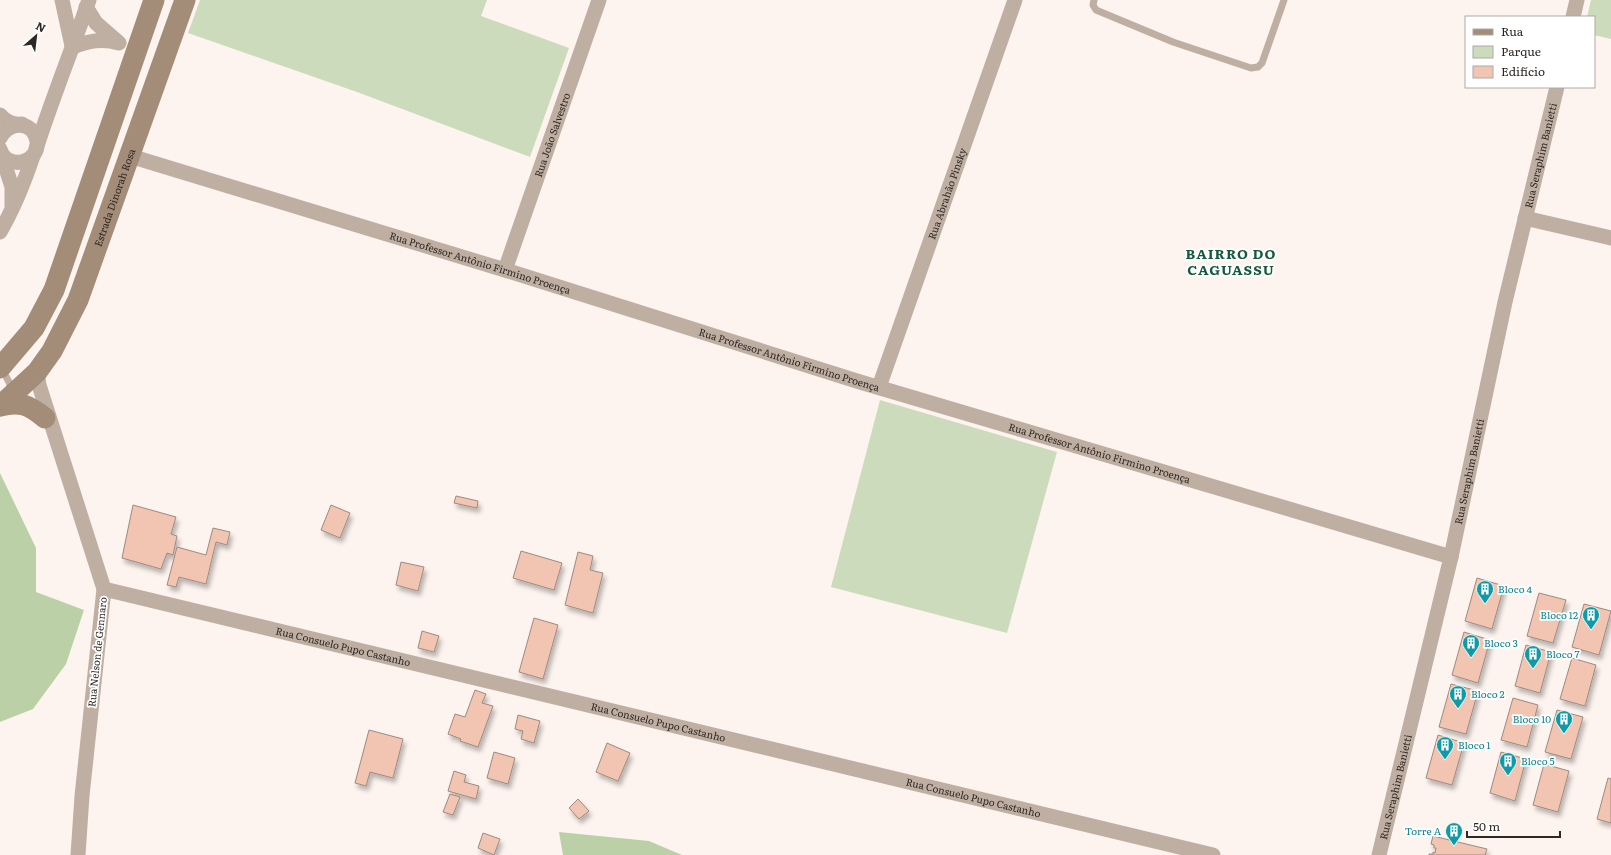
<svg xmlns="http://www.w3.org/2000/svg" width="1611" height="855" viewBox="0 0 1611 855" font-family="Literata,serif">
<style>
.green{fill:#cddbbd}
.forest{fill:#bcd0a8}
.building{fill:#f1c5b1;stroke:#9e897f;filter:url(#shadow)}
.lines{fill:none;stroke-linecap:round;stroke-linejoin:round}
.service{stroke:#bfafa2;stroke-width:7}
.minor{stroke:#bfafa2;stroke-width:15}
.secondary{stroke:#a38d79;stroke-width:21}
.labels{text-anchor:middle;stroke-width:3.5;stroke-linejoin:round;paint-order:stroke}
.street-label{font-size:10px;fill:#2f2723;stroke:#fff}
.culture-label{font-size:10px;fill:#0d838f;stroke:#fff;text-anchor:start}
.district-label{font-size:14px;font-weight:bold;letter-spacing:1px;fill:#15593f;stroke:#fff}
</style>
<defs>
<filter id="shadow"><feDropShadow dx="2.5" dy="4.5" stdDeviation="2" flood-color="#0004"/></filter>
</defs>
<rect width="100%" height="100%" fill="#fdf4ef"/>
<g class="green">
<path d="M200,0H487L481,16L569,48L530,157L357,92L188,33Z"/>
<path d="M1591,0H1611V39L1594,35V17H1587Z"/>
<path d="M880,400L1057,452L1007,633L831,587Z"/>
</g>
<g class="forest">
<path d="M0,473L36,548V592L84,610L66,664L33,709L0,722Z"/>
<path d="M559,832L649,841L682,855H563Z"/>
</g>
<g class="building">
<path d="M456,496L478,501L477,508L454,503Z"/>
<path d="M133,505L176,517L171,534L177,536L173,555L167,553L161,569L122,558Z"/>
<path d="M331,505L350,513L340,538L321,530Z"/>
<path d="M213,528L230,532L227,545L216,542L206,584L179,577L176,587L167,585L177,547L206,555Z"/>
<path d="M521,551L562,563L554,590L513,578Z"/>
<path d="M578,552L593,556L590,570L603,573L593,613L565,605Z"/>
<path d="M401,562L424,567L418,591L396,585Z"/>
<path d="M1477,578L1504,586L1492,629L1465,621Z"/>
<path d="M1539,593L1566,600L1553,643L1527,636Z"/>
<path d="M1584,604L1611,611L1599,655L1572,647Z"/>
<path d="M534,618L558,625L543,679L519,672Z"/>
<path d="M422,631L439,636L434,652L418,648Z"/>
<path d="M1464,632L1490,640L1478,683L1452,675Z"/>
<path d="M1526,645L1551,652L1540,693L1515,686Z"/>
<path d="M1572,658L1596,665L1585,706L1560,699Z"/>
<path d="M1451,684L1478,691L1466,734L1439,727Z"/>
<path d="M475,690L486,694L482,703L493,706L478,747L460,741L461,739L448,734L455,714L465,717Z"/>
<path d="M1513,698L1538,705L1527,747L1501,740Z"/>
<path d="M1557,710L1583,717L1571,759L1545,752Z"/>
<path d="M518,715L540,721L534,743L521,739L523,731L515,729Z"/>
<path d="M369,730L403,739L393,778L370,772L366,786L355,783Z"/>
<path d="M1438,735L1464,743L1452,785L1426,778Z"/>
<path d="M607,743L630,753L618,781L596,772Z"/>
<path d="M494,752L515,758L508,784L487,778Z"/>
<path d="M1501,752L1526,759L1515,801L1490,793Z"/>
<path d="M1544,764L1569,771L1558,812L1533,805Z"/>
<path d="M454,771L466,775L464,782L479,786L476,799L448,791Z"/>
<path d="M1608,778L1611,779V823L1597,819Z"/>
<path d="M450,794L460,797L453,815L443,812Z"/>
<path d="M578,799L589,811L579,819L569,808Z"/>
<path d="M483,833L500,839L494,855L478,848Z"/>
<path d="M1433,836L1487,849L1485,855H1429V854H1433V852L1435,853L1436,848H1434V845L1431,844Z"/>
</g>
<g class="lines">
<g class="service">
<path d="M1094,0L1093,5L1096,10L1173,42L1251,68L1258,67L1262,63L1284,0"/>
<path d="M2,369L10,384L9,392"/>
</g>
<g class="minor">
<path d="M62,0L72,46"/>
<path d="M1573,17L1577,0"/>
<path d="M73,47C88,41 102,38 119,43L96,23L86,7"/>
<path d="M0,115C6,122 14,125 22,124"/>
<path d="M0,138C9,121 33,120 37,141C40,164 6,171 0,149"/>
<path d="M36,149C52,99 72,50 89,0"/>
<path d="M1,153L12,187V206"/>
<path id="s1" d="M130,156L505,270L860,382L1451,557"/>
<path d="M1525,218L1611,238"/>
<path d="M0,232C14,208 24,183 33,156"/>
<path id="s2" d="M505,270L599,0"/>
<path d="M37,372L39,385L104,589L82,796L78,855"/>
<path id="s3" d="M879,387L1015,0"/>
<path id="s4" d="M104,589L1213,855"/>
<path id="s5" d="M1379,855L1451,557L1505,302L1557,87"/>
</g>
<g class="secondary">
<path d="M0,368L34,328L54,290L154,0"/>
<path id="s6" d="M0,406L37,372L52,351L78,300L185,0"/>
<path d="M0,406C21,401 29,405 45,418"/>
</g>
</g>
<defs>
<g id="building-pin" transform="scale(0.9)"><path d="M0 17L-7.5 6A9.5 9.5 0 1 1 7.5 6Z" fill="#0f9aa8" stroke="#fff"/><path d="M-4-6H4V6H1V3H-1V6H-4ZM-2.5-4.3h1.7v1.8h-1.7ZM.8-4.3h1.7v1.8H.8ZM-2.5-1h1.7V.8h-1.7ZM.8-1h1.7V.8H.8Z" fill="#fff"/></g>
</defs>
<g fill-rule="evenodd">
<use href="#building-pin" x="1485" y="589"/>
<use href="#building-pin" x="1591" y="615"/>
<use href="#building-pin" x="1471" y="643"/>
<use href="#building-pin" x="1533" y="654"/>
<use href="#building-pin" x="1458" y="694"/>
<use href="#building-pin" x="1564" y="719"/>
<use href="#building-pin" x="1445" y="745"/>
<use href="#building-pin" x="1508" y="761"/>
<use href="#building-pin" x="1454" y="831"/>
</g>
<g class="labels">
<g class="street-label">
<text dy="4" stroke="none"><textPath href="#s2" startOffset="143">Rua João Salvestro</textPath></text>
<text dy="4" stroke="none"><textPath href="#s5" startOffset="718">Rua Seraphim Banietti</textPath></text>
<text dy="4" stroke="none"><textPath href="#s3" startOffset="205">Rua Abrahão Pinsky</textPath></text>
<text dy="4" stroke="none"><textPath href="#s6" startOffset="242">Estrada Dinorah Rosa</textPath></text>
<text dy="4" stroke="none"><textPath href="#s1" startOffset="366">Rua Professor Antônio Firmino Proença</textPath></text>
<text dy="4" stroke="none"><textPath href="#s1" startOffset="690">Rua Professor Antônio Firmino Proença</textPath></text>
<text dy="4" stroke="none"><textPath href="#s1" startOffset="1014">Rua Professor Antônio Firmino Proença</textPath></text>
<text dy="4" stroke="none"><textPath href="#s5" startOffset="394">Rua Seraphim Banietti</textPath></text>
<text dy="4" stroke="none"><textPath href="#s4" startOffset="246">Rua Consuelo Pupo Castanho</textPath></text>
<text transform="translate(97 652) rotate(-84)" y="4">Rua Nelson de Gennaro</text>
<text dy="4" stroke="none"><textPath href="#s4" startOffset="570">Rua Consuelo Pupo Castanho</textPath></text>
<text dy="4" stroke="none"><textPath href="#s5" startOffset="70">Rua Seraphim Banietti</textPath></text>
<text dy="4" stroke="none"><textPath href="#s4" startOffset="894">Rua Consuelo Pupo Castanho</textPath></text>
</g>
<g class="culture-label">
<text x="1498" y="593">Bloco 4</text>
<text x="1578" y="619" text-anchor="end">Bloco 12</text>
<text x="1484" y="647">Bloco 3</text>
<text x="1546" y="658">Bloco 7</text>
<text x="1471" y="698">Bloco 2</text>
<text x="1551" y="723" text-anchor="end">Bloco 10</text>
<text x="1458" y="749">Bloco 1</text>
<text x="1521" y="765">Bloco 5</text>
<text x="1441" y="835" text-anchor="end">Torre A</text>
</g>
<g class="district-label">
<text x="1231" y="259">BAIRRO DO<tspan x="1231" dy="16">CAGUASSU</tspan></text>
</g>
</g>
<rect x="1465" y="16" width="130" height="72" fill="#ffffff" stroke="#aca9a7"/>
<rect x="1473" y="29" width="20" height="6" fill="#a38d79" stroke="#aca9a7"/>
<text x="1501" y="36" font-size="12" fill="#2f2723">Rua</text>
<rect x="1473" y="46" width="20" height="12" fill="#cddbbd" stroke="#aca9a7"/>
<text x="1501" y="56" font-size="12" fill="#2f2723">Parque</text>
<rect x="1473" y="66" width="20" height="12" fill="#f1c5b1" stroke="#aca9a7"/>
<text x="1501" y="76" font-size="12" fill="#2f2723">Edifício</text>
<g transform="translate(36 36) rotate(28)" stroke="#ffffff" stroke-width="3" paint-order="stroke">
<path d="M0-3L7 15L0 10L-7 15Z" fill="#2f2723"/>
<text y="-6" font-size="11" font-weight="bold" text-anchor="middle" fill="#2f2723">N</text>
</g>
<path d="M1467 831v6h93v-6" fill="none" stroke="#2f2723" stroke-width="2"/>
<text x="1473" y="831" font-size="12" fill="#2f2723" stroke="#ffffff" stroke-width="3" paint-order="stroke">50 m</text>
</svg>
